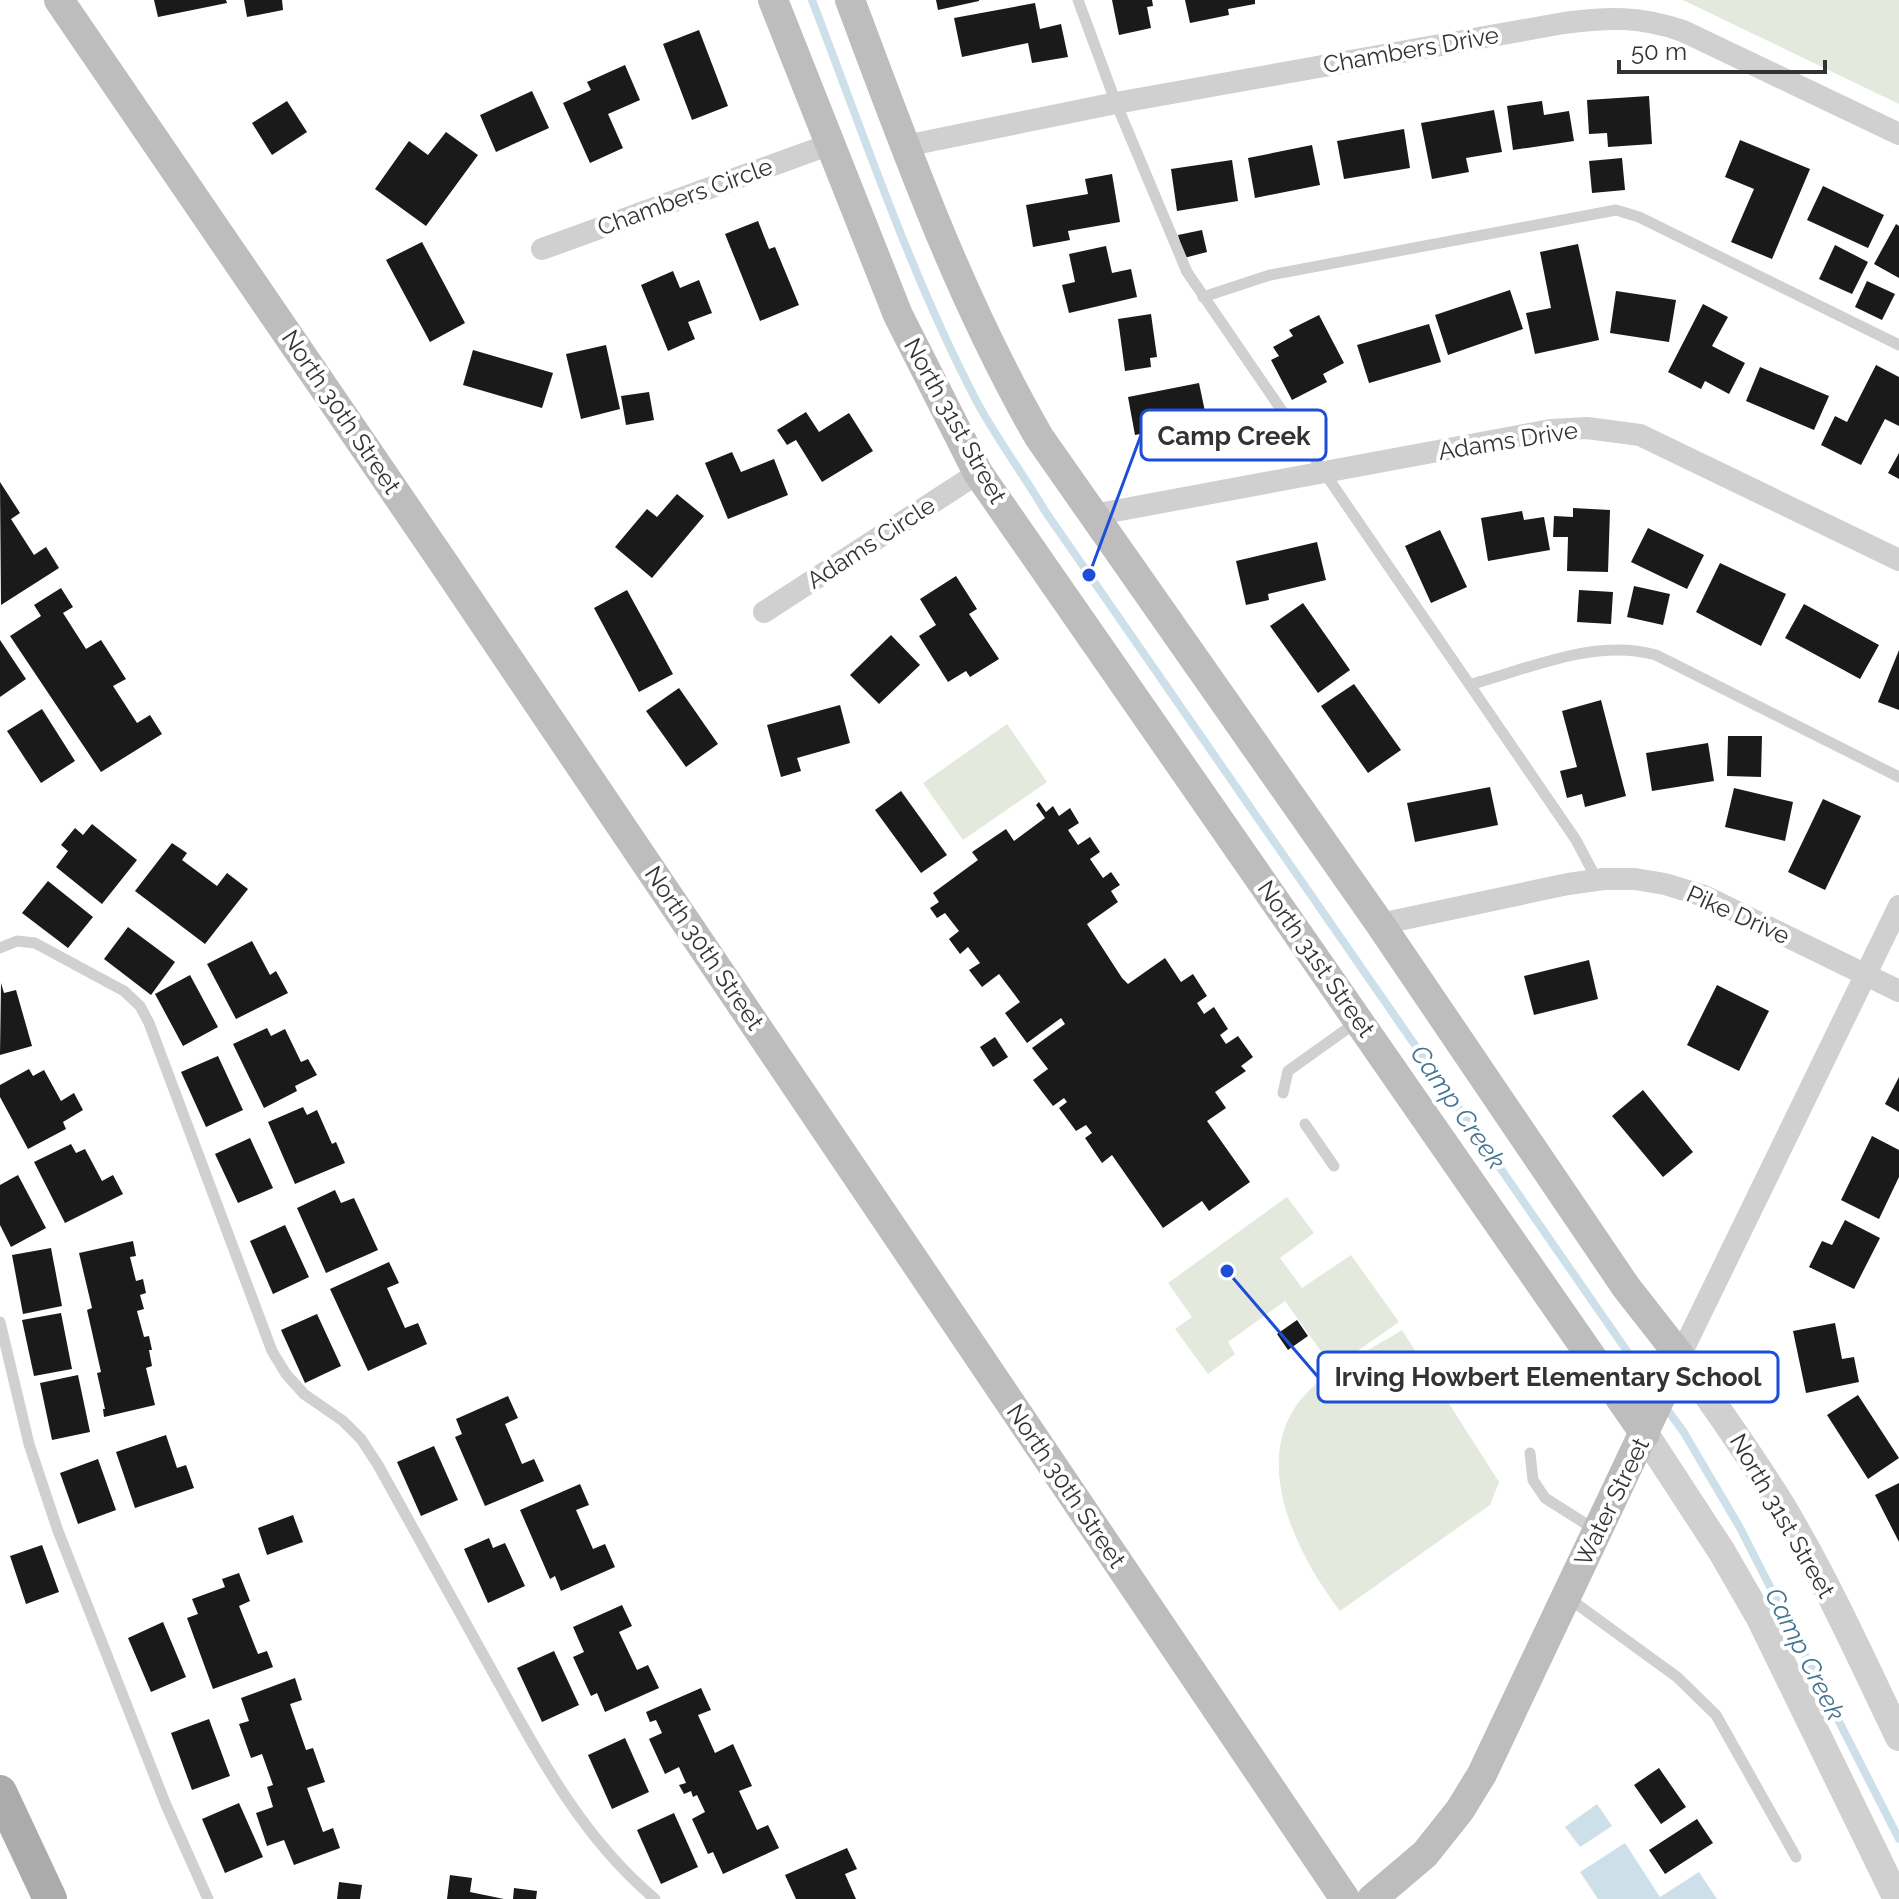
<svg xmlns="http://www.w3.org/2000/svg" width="1899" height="1899" viewBox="0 0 1899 1899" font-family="Raleway,sans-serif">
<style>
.green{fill:#e3e9dc}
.water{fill:#cde0ea}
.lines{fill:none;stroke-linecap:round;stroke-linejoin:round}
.stream{stroke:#cde0ea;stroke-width:8}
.building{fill:#1a1a1a}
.service{stroke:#d0d0d0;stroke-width:11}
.minor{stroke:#d0d0d0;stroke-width:22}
.tertiary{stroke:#d0d0d0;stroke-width:28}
.secondary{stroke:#bdbdbd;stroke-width:30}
.primary{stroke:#ababab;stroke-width:34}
.labels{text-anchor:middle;stroke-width:8;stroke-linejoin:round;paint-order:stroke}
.street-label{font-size:24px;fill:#333;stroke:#fff}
.water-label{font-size:26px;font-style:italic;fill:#447591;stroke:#fff}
.leader{fill:none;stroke:#1d4ed8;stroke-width:3}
.callout-dot{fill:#1d4ed8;stroke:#fff;stroke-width:3}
.callout{fill:#fff;stroke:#1d4ed8;stroke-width:3}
.callout-label{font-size:26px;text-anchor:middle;font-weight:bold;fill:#333}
</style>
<rect width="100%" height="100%" fill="#fff"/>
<g class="green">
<path d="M1681,0H1899V104L1685,1Z"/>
<path d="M1007,724L1047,782L963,840L923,783Z"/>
<path d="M1287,1197L1314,1233L1280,1258L1302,1288L1351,1255L1399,1322L1333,1368L1285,1301L1228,1342L1235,1354L1208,1374L1175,1329L1192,1317L1168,1283Z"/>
<path d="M1402,1330L1499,1482L1490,1505L1340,1611C1294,1551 1243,1448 1314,1386C1340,1363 1374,1348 1402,1330Z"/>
</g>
<g class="water">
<path d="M1597,1804L1612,1826L1580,1847L1565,1827Z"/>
<path d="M1625,1843L1660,1897L1699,1872L1717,1899H1598L1580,1872Z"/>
</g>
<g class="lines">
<g class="stream">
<path d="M812,0C864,135 910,274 977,402C997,439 1023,474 1045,511L1656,1393"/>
<path d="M1663,1404L1683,1431L1739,1526L1899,1839"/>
</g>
</g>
<g class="building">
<path d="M154,0H226L227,3L158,17Z"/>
<path d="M244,0H282L283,10L247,17Z"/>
<path d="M936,0H979V1L938,10Z"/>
<path d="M1112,0H1152L1153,6L1147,7L1151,28L1119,35Z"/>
<path d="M1185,0H1255V4L1228,9L1229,15L1190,23Z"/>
<path d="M1035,3L1040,29L1061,24L1068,57L1032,63L1028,43L962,57L954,18Z"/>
<path d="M699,30L728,106L692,120L663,44Z"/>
<path d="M625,65L640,100L608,114L623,148L590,163L563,103L591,90L587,82Z"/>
<path d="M532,91L549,128L496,152L480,115Z"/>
<path d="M1649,96L1652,144L1608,147L1607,133L1589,134L1587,100Z"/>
<path d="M287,101L307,132L272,155L252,123Z"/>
<path d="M1542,101L1544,115L1569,111L1574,141L1513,150L1507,106Z"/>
<path d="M1494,110L1502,152L1466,158L1469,172L1432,179L1421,123Z"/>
<path d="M1404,129L1410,168L1344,179L1337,141Z"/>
<path d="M446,132L478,155L426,226L375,189L409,141L428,155Z"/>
<path d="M1740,140L1810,169L1772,259L1731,242L1754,189L1725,177Z"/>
<path d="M1312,145L1320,185L1255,198L1248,158Z"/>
<path d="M1622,158L1625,190L1592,193L1589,161Z"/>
<path d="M1232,160L1238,201L1177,211L1171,169Z"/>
<path d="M1112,174L1120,222L1068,231L1070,240L1033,247L1026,205L1088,194L1085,179Z"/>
<path d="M1823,186L1884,215L1868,248L1807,220Z"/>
<path d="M758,221L769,249L775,247L799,305L760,321L725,234Z"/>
<path d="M1896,224L1899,226V278L1874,264Z"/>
<path d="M1202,230L1207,252L1184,258L1178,235Z"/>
<path d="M422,242L465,323L430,342L386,260Z"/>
<path d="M1578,244L1599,340L1535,354L1526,313L1551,308L1540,252Z"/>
<path d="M1835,245L1868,262L1852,294L1819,279Z"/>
<path d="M1106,246L1112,273L1131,269L1137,297L1069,313L1062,285L1075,282L1069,254Z"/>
<path d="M673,271L680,288L699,280L712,313L688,322L695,339L668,351L641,285Z"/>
<path d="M1867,281L1895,294L1882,320L1855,307Z"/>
<path d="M1510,290L1523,329L1448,355L1435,315Z"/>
<path d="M1616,291L1676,300L1669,342L1610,333Z"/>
<path d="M1703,304L1728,317L1712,346L1745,363L1729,394L1705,381L1701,389L1668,372Z"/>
<path d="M1151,314L1157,357L1150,358L1151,367L1125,371L1118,319Z"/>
<path d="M1319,315L1344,363L1323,374L1327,382L1292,400L1271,360L1279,356L1273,347L1293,336L1289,330Z"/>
<path d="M1429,324L1441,362L1369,383L1357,345Z"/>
<path d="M606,345L620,409L581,419L566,354Z"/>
<path d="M473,350L553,373L542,408L463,385Z"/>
<path d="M1876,365L1899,377V426L1885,419L1861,465L1821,445L1835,416L1847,422Z"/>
<path d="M1760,367L1829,396L1814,430L1746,401Z"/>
<path d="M1199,383L1207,421L1135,435L1128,397Z"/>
<path d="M649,392L654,420L626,425L621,396Z"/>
<path d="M806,412L819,432L849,413L873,451L822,482L796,440L787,445L777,430Z"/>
<path d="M732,452L741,472L774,459L788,495L728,519L705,463Z"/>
<path d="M1899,453V479L1888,473Z"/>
<path d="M0,482L20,513L11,519L34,555L46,547L59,568L1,605Z"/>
<path d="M677,494L704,516L652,578L615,547L647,509L657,517Z"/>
<path d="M1573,508L1610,510L1608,572L1567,571L1568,537H1553L1554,516L1573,517Z"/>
<path d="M1522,511L1524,520L1544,517L1550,550L1488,561L1481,518Z"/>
<path d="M1648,528L1704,555L1687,589L1631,562Z"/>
<path d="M1440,530L1467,587L1431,603L1405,546Z"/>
<path d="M1317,542L1326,580L1268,594L1269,600L1246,605L1236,561Z"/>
<path d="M1720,563L1786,594L1761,646L1696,612Z"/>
<path d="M956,576L977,609L969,614L999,659L970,677L966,671L948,682L919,636L936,625L920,599Z"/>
<path d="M1634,586L1670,594L1663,625L1627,617Z"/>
<path d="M61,588L73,607L63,613L86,649L101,640L126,679L113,686L137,723L150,715L162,734L101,772L10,636L41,616L34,605Z"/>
<path d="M627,590L673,674L639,692L594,608Z"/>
<path d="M1579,590L1613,592L1611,624L1577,622Z"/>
<path d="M1303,603L1350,670L1318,693L1270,626Z"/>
<path d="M1804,604L1879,645L1860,679L1785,638Z"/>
<path d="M891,635L920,665L879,704L850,675Z"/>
<path d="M0,640L26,679L0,697Z"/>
<path d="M1899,650V710L1878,702Z"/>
<path d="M1354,684L1401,750L1368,773L1321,706Z"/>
<path d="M679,688L718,744L686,767L646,711Z"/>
<path d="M1601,700L1626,796L1585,807L1582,794L1567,798L1560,771L1577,767L1562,711Z"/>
<path d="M840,705L850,743L797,758L801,771L781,777L767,725Z"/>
<path d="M42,709L75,761L41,783L7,731Z"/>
<path d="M1728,736H1762L1761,777L1727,776Z"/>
<path d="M1708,743L1714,781L1652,791L1646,753Z"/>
<path d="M1490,787L1498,825L1415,842L1407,803Z"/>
<path d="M1734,788L1793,802L1785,841L1725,827Z"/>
<path d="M901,791L947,855L921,873L875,810Z"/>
<path d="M1823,799L1861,816L1825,890L1788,872Z"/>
<path d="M1039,802L1046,812L1053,806L1059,816L1070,808L1079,823L1068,830L1078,845L1090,837L1100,852L1090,859L1103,878L1111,872L1120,885L1111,891L1118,902L1087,924L1122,978L1128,984L1165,958L1181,982L1193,974L1207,996L1197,1003L1204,1014L1214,1007L1228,1029L1220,1035L1226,1044L1238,1036L1253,1057L1241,1066L1246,1071L1215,1092L1226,1108L1207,1121L1250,1182L1209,1211L1202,1201L1163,1228L1112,1155L1102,1163L1085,1138L1092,1133L1086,1125L1076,1131L1059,1108L1067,1102L1064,1098L1053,1106L1033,1080L1048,1069L1032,1048L1065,1024L1061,1018L1027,1043L1005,1013L1020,1002L999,974L982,987L969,970L980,963L968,947L960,954L949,939L959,931L945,913L937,918L930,908L939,902L933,893L978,860L972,852L1006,829L1014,841L1045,818L1036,805Z"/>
<path d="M92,824L137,860L102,904L56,867L68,851L61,845L75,828L83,835Z"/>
<path d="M172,843L187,853L182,860L217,886L227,873L248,889L205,944L135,891Z"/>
<path d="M48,881L93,917L68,948L22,913Z"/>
<path d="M128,927L175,962L151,995L104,959Z"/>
<path d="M252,941L270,975L276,971L288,993L236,1019L207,964Z"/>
<path d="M1589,960L1598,999L1534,1015L1524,976Z"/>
<path d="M190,975L218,1027L183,1046L155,994Z"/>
<path d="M1,983L4,993L16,990L32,1046L0,1055Z"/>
<path d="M1717,985L1769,1011L1739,1071L1687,1045Z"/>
<path d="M267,1028L271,1036L285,1029L301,1062L308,1059L317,1075L295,1086L297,1091L264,1108L233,1044Z"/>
<path d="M995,1037L1008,1057L993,1067L980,1047Z"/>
<path d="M218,1056L243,1110L206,1127L181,1072Z"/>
<path d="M29,1069L33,1076L44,1070L61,1101L74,1093L83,1110L63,1122L66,1129L28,1149L0,1097V1085Z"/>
<path d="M1899,1077V1112L1885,1104Z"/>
<path d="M1643,1090L1693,1152L1663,1177L1612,1116Z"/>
<path d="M303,1107L307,1115L317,1110L332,1144L336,1142L345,1163L295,1184L268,1122Z"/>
<path d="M1872,1136L1899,1150V1177L1879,1219L1841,1200Z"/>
<path d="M250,1138L273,1188L238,1203L215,1154Z"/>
<path d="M71,1144L76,1153L85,1149L102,1181L113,1175L123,1194L65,1223L34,1162Z"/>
<path d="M18,1175L46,1228L11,1247L0,1225V1185Z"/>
<path d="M335,1190L341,1203L354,1198L378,1250L326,1273L297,1208Z"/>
<path d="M1845,1220L1880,1238L1854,1289L1809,1267L1822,1241L1832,1245Z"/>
<path d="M285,1225L309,1277L273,1294L250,1241Z"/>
<path d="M133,1241L136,1256L130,1257L136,1281L143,1279L146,1293L140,1295L144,1309L137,1311L144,1337L149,1336L152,1350H149L152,1366L146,1368L155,1405L104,1417L103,1409H105L97,1373L101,1372L87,1310L92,1308L79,1253Z"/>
<path d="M51,1248L62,1306L23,1314L12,1255Z"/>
<path d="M389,1262L399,1283L387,1288L405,1328L418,1323L427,1344L368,1371L330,1289Z"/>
<path d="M61,1313L72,1369L34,1376L22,1320Z"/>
<path d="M317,1314L341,1366L305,1383L281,1330Z"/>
<path d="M1297,1320L1308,1336L1288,1350L1277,1334Z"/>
<path d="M1835,1323L1842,1359L1854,1357L1859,1382L1806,1393L1793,1331Z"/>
<path d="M78,1375L90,1432L52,1440L40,1383Z"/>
<path d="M1858,1395L1899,1458L1868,1479L1827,1415Z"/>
<path d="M508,1396L518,1418L505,1424L522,1464L534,1459L544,1481L485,1506L455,1437L462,1434L456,1419Z"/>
<path d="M166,1435L177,1468L186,1465L194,1488L135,1508L116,1452Z"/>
<path d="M434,1446L458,1500L421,1516L397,1462Z"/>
<path d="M98,1459L116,1510L78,1524L60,1473Z"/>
<path d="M1899,1483V1542L1875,1495Z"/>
<path d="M580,1484L589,1505L576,1510L593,1549L605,1544L615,1567L561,1591L555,1576L550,1579L520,1510Z"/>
<path d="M293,1515L303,1542L267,1555L258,1528Z"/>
<path d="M489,1538L493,1548L505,1543L525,1586L488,1603L464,1549Z"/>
<path d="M42,1545L59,1592L26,1604L10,1556Z"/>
<path d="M239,1573L250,1601L239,1606L258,1654L267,1651L273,1667L213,1689L187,1618L198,1614L192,1599L225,1587L222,1579Z"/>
<path d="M622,1605L632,1626L619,1632L637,1670L648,1665L659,1688L605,1712L597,1693L591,1696L573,1657L584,1652L573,1627Z"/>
<path d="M163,1622L186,1677L151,1692L128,1638Z"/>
<path d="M554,1651L579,1705L542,1722L517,1668Z"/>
<path d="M295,1678L302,1700L290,1704L306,1750L313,1748L325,1782L307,1788L323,1832L333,1828L340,1848L294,1865L284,1840L267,1846L256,1813L273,1807L267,1787L273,1785L262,1754L251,1758L239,1724L249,1721L241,1698Z"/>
<path d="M701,1688L711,1710L698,1715L715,1753L733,1744L752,1786L739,1791L757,1830L768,1825L779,1848L723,1874L713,1852L708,1854L692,1819L705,1812L697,1795L693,1797L691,1791L684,1794L679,1785L686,1783L679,1767L665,1774L649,1739L662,1733L656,1720L650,1722L646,1712Z"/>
<path d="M209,1719L230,1776L192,1790L171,1733Z"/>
<path d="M625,1738L649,1792L612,1809L588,1755Z"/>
<path d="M1659,1768L1686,1807L1661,1824L1634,1785Z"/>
<path d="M239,1803L263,1857L225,1873L202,1819Z"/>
<path d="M674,1813L698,1867L661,1884L637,1830Z"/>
<path d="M1697,1819L1713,1843L1665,1874L1649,1850Z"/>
<path d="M847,1848L857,1869L845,1874L856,1899H796L785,1875Z"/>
<path d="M450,1875L472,1878L470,1892L504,1899H447Z"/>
<path d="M339,1882L362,1885L360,1899H337Z"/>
<path d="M514,1888L537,1891L536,1899H513Z"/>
</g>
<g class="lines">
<g class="service">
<path d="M1078,0L1116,103L1187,272L1576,840L1597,880"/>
<path d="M1203,297L1270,275L1616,210L1639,217L1899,345"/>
<path d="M1472,684C1531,668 1595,638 1656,655L1899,777"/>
<path d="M0,948L17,941L35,943L124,991L140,1006L149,1023L272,1351L286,1374L304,1394L343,1421L361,1439L378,1465C415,1532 453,1600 490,1667C537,1752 580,1836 655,1899"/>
<path d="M1283,1093L1288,1071L1358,1021"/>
<path d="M1305,1124L1334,1166"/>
<path d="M0,1322L29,1444L58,1531L166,1805L208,1899"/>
<path d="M1530,1453L1533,1480L1545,1498L1597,1531"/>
<path d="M1567,1597L1677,1677L1716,1715L1796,1857"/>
</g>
<g class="minor">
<path d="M905,146L1116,103L1564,23C1609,17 1640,16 1683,31L1899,134"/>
<path d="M542,249L828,145"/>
<path d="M1093,515L1551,430L1587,428L1640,435L1899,560"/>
<path d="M764,612L978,473"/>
<path d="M1380,924L1568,884L1604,879H1635L1665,884L1704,896L1899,991"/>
<path d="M1680,1356L1899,906"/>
</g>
<g class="tertiary">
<path d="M1680,1356C1715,1406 1751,1456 1783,1508C1827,1582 1862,1660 1899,1737"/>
<path d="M1645,1434L1722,1552L1760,1618L1897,1899"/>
</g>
<g class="secondary">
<path d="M59,0L445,565L1345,1899"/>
<path d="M773,0L898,315L978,473L1645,1434"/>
<path d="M850,0C906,149 959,298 1039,437L1380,924L1626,1287L1680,1356L1482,1774L1460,1810L1425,1854L1372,1899"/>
</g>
<path class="primary" d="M0,1792L50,1899"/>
</g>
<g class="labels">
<g class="street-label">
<text transform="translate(1411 50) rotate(-10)" y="8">Chambers Drive</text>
<text transform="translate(685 197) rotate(-20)" y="8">Chambers Circle</text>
<text transform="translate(341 412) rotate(56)" y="8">North 30th Street</text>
<text transform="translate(955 421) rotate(61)" y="8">North 31st Street</text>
<text transform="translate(1508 441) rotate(-9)" y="8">Adams Drive</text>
<text transform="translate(871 543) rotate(-33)" y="8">Adams Circle</text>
<text transform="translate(1738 915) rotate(24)" y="8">Pike Drive</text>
<text transform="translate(704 948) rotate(56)" y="8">North 30th Street</text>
<text transform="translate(1316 959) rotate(55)" y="8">North 31st Street</text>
<text transform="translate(1066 1486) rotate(56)" y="8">North 30th Street</text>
<text transform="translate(1612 1502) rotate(-64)" y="8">Water Street</text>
<text transform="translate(1782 1516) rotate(60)" y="8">North 31st Street</text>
</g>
<g class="water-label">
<text transform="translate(1458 1107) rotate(55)" y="9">Camp Creek</text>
<text transform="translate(1805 1654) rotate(63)" y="9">Camp Creek</text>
</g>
</g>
<path class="leader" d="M1089 575L1141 435M1227 1271L1318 1377"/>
<g class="callout-dot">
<circle cx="1089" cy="575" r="8"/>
<circle cx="1227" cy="1271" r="8"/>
</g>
<g class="callout">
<rect x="1141" y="410" width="185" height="50" rx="8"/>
<rect x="1318" y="1352" width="460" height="50" rx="8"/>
</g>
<g class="callout-label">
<text x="1234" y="445">Camp Creek</text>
<text x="1548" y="1386">Irving Howbert Elementary School</text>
</g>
<path d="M1619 60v12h206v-12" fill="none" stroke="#333333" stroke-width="4"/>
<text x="1631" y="60" font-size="24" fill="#333333" stroke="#ffffff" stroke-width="6" paint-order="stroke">50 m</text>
</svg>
